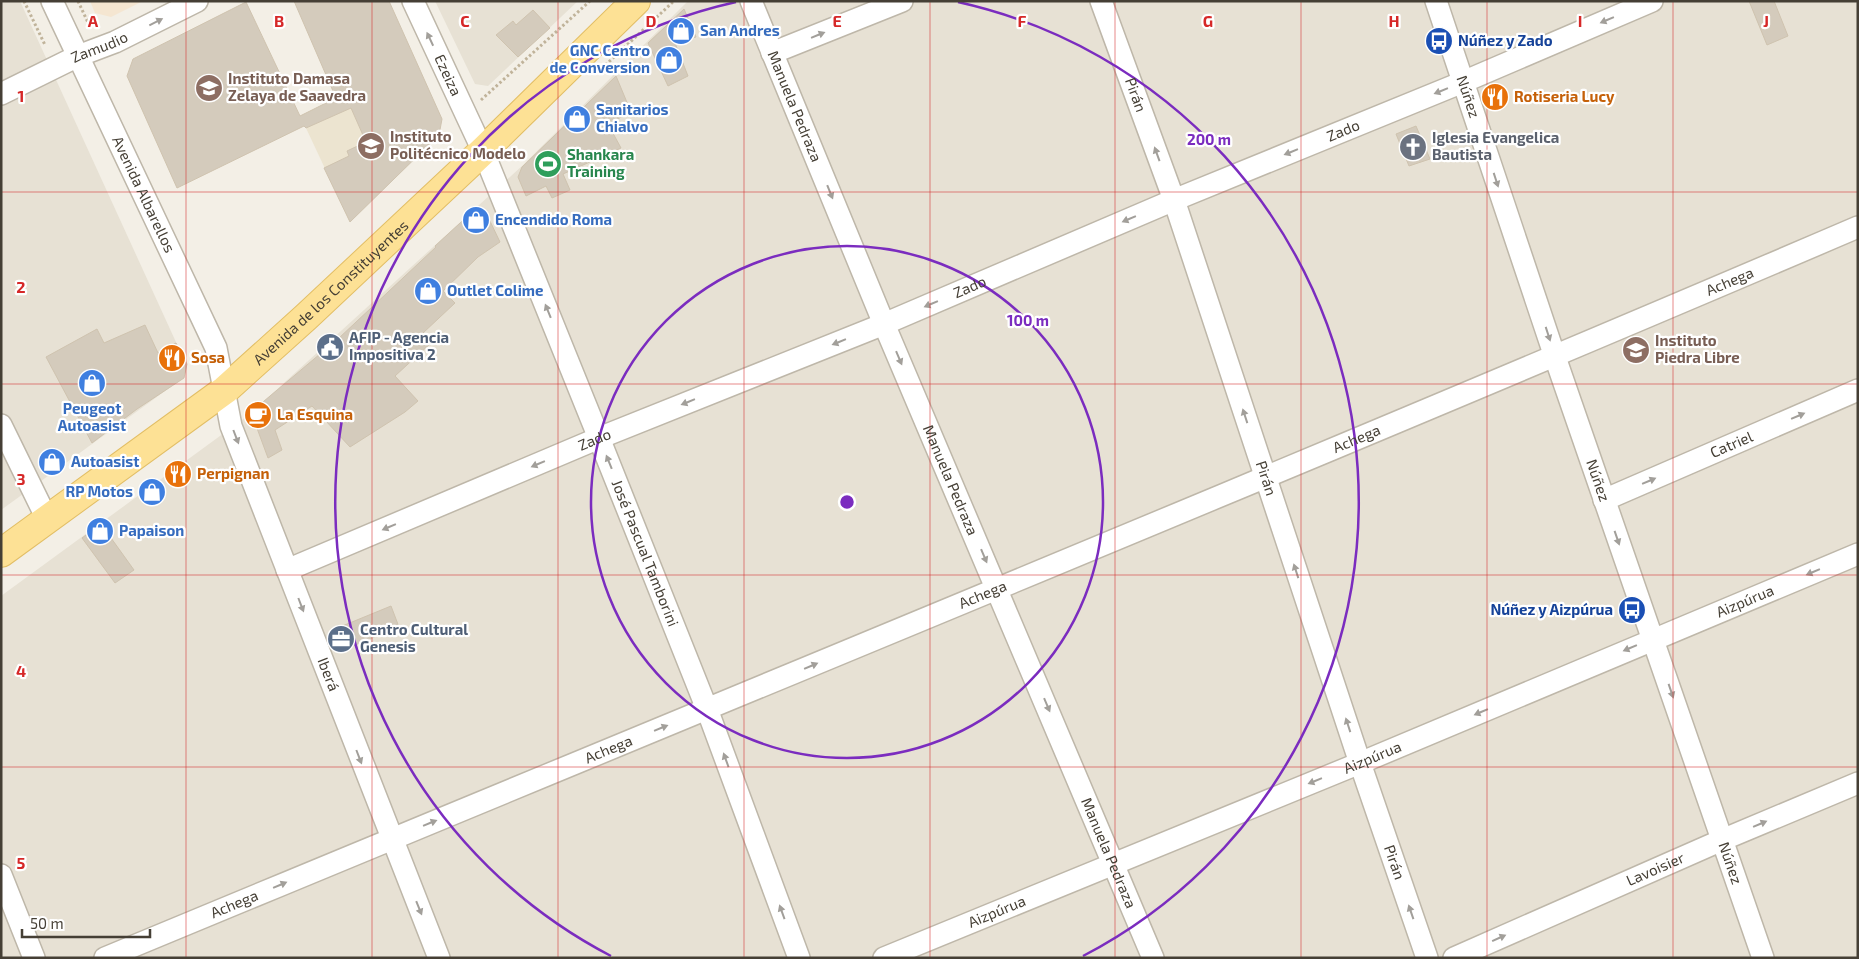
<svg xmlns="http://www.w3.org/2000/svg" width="1859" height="959" viewBox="0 0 1859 959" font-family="'Exo 2',sans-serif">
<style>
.residential{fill:#e7e1d4}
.commercial{fill:#f5e6d1}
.education{fill:#ece4d0}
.building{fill:#d4cbbc;stroke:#cfc3af}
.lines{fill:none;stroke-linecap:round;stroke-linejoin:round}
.minor-casing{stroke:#beb7a9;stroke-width:24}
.major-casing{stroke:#e2be65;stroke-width:30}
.path{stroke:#c0b39a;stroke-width:3;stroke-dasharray:2.5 2.5;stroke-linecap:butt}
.minor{stroke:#fff;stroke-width:21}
.major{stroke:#fde195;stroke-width:28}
.oneway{fill:#a29f9a}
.grid{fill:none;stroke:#d62828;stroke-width:1;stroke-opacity:0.55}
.ring{fill:none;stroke:#7b2cbf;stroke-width:2.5}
.labels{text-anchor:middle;stroke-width:4.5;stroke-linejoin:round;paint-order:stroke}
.shop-label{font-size:15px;font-weight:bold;fill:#366cbe;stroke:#fff;text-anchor:start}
.transit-label{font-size:15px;font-weight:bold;fill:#164399;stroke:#fff;text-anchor:start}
.street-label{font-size:15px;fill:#453f35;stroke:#fff}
.education-label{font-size:15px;font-weight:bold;fill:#785e54;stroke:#fff;text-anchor:start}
.food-label{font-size:15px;font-weight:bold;fill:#c56008;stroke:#fff;text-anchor:start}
.worship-label{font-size:15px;font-weight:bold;fill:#5b616d;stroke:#fff;text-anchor:start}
.leisure-label{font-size:15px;font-weight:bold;fill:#27864d;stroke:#fff;text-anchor:start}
.service-label{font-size:15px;font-weight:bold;fill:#4e5e75;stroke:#fff;text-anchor:start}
.grid-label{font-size:16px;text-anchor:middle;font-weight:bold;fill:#d62828;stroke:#fff;stroke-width:4.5;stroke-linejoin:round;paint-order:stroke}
.centre{fill:#7b2cbf;stroke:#fff;stroke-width:2.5}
.ring-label{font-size:15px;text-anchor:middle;font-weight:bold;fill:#7b2cbf;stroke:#fff;stroke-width:4.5;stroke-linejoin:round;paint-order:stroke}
</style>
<rect width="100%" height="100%" fill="#f3efe6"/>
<g class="residential">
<path d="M1,1H20L186,364L183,378L1,510Z"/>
<path d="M435,1H578L488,86L475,84Z"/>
<path d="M688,1H1858V958H1V596L250,414L523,165Z"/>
</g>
<path class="commercial" d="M90,1H143L111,17L95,13Z"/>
<path class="education" d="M422,76L439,135L350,222L306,128Z"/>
<g class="building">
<path d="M294,1H389L442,119L439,135L350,222L324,168L349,156L347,151L366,142L351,108L306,128L304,126L177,188L127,76L133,59L246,2L300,116L336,98Z"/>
<path d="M1749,1H1774L1788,36L1767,45Z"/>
<path d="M684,9L696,37L675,43L688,76L668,86L648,43Z"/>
<path d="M533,10L550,28L518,57L496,35L513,21L516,25Z"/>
<path d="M616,76L631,112L608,124L621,148L563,174L570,190L552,198L546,186L526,196L518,177L522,167Z"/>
<path d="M1416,126L1430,159L1409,166L1396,134Z"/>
<path d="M471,213L488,217L500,242L478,257L443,291L455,303L423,333L432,342L395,376L418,401L405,412L350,447L312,406L275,430L282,450L268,458L251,412L339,338L436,247L435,246Z"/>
<path d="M145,325L158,353L176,343L187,364L184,378L137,409L92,443L46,357L97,329L104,343Z"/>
<path d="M101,524L134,570L115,583L82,538Z"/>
<path d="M391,606L399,627L343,650L335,629Z"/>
</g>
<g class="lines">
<g class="minor-casing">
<g id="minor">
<path id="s1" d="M52,1L216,348L231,426L439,958"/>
<path id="s2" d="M413,1L483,151L599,438L707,709L799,958"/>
<path id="s3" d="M751,1L884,324L1153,958"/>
<path id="s4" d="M1101,1L1174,200L1360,763L1427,958"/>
<path id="s5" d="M1436,1L1555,357L1763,958"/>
<path d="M772,53L902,1"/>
<path id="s6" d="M1,94L78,56L115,42L197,1"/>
<path d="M1,425L47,519"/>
<path id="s7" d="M1604,500L1858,390"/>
<path id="s8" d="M287,570L599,438L884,324L1174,200L1463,82L1652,1"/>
<path d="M1,875L34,958"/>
<path id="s9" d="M105,958C690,715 1276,476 1858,227"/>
<path id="s10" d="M884,958L1360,763L1858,554"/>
<path id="s11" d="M1454,958L1722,840L1858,783"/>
</g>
</g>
<g class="major-casing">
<g id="major">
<path id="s12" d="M1,553L225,390L306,317L483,151L636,1"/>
</g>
</g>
<g class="path">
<path d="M24,1L45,45"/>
<path d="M78,1L90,27"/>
<path d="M598,72L674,1"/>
<path d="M481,100L590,1"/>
</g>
<use href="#minor" class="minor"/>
<use href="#major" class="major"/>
</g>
<defs><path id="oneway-solid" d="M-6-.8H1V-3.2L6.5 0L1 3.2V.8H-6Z" transform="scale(1.25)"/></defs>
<g class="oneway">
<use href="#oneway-solid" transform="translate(1607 20) rotate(157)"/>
<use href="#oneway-solid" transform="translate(156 22) rotate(-27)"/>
<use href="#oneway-solid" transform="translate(818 35) rotate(-22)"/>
<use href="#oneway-solid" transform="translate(430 39) rotate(-115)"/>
<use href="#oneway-solid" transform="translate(1441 91) rotate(158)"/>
<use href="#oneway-solid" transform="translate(1291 152) rotate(158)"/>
<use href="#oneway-solid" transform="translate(1157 154) rotate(-110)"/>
<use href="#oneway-solid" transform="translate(1496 180) rotate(72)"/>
<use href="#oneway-solid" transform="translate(830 192) rotate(68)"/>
<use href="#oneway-solid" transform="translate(1129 219) rotate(157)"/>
<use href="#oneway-solid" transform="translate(931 304) rotate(157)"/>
<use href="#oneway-solid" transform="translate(548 311) rotate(-112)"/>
<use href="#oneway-solid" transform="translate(1548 334) rotate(72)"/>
<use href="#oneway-solid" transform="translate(839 342) rotate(158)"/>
<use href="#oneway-solid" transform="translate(899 358) rotate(67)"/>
<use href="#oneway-solid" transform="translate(688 402) rotate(158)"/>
<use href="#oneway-solid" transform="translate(1245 416) rotate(-108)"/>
<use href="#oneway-solid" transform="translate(1798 416) rotate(-23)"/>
<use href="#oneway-solid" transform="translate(236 437) rotate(69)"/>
<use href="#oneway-solid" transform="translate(609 462) rotate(-112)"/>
<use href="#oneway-solid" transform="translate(538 464) rotate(157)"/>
<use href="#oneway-solid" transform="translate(1649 481) rotate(-23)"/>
<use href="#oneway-solid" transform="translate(389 527) rotate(157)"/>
<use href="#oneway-solid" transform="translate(1617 538) rotate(71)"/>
<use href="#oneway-solid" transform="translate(984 556) rotate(67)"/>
<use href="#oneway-solid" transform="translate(1296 571) rotate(-108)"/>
<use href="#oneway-solid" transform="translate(1813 572) rotate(157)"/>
<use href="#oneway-solid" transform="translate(301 605) rotate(69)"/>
<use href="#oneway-solid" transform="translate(1630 648) rotate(157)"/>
<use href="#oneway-solid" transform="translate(811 666) rotate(-23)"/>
<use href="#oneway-solid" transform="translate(1671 691) rotate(71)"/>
<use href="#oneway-solid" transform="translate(1047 705) rotate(67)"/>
<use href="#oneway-solid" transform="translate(1481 712) rotate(157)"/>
<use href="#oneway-solid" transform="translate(1348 725) rotate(-108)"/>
<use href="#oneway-solid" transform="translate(661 728) rotate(-22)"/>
<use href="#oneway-solid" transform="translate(359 757) rotate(69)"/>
<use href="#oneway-solid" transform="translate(726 760) rotate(-110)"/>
<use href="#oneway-solid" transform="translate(1315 781) rotate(158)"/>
<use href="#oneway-solid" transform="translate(430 823) rotate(-22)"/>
<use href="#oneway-solid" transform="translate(1760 824) rotate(-23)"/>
<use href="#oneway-solid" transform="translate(280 885) rotate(-23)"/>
<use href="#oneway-solid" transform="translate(419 908) rotate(68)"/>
<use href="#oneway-solid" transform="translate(782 912) rotate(-110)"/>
<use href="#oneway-solid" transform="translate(1411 912) rotate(-109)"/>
<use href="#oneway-solid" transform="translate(1499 938) rotate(-24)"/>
</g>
<path class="grid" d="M186,1V958M372,1V958M558,1V958M744,1V958M930,1V958M1115,1V958M1301,1V958M1487,1V958M1673,1V958M1,192H1858M1,384H1858M1,575H1858M1,767H1858"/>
<g class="ring">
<circle cx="847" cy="502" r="256"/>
<path d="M611 956A512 512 0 0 1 736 2M958 2A512 512 0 0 1 1083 956"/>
</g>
<defs>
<g id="shop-disc" transform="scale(1.4375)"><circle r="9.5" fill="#3f7fe0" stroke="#fff"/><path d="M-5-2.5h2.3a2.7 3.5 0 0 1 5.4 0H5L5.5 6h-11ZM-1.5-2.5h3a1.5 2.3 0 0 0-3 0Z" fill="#fff"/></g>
<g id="bus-disc" transform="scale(1.4375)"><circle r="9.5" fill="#1a4fb4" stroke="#fff"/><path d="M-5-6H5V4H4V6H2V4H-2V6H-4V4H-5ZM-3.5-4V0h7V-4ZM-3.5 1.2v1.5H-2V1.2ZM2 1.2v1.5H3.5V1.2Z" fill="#fff"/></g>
<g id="school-disc" transform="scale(1.4375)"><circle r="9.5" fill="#8d6e63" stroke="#fff"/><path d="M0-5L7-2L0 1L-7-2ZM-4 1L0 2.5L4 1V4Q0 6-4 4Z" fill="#fff"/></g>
<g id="restaurant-disc" transform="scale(1.4375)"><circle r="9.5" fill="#e8710a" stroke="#fff"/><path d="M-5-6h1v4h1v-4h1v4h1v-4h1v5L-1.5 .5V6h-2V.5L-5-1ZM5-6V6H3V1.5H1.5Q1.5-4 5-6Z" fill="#fff"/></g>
<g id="church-disc" transform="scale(1.4375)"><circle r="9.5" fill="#6b7280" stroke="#fff"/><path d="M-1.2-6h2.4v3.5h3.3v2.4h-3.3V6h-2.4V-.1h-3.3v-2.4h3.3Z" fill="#fff"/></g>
<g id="stadium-disc" transform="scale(1.4375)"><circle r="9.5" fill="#2e9e5b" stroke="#fff"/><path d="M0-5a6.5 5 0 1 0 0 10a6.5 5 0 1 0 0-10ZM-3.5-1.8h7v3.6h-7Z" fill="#fff"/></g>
<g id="civic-disc" transform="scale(1.4375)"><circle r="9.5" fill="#5c6f8a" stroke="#fff"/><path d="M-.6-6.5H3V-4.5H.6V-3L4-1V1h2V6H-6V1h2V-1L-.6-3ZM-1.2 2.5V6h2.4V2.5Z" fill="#fff"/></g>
<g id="cafe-disc" transform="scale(1.4375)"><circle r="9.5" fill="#e8710a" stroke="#fff"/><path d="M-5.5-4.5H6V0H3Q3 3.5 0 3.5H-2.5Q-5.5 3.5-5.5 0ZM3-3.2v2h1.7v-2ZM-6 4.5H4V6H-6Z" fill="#fff"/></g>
<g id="office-disc" transform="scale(1.4375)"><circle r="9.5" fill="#5c6f8a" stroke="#fff"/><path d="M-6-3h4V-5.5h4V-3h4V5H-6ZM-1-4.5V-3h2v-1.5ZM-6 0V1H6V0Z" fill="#fff"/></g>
</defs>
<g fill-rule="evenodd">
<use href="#shop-disc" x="681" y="31"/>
<use href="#bus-disc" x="1439" y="41"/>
<use href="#shop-disc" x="669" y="60"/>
<use href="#school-disc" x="209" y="88"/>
<use href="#restaurant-disc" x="1495" y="97"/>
<use href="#shop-disc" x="577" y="119"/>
<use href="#school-disc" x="371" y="146"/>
<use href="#church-disc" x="1413" y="147"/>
<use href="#stadium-disc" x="548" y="164"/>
<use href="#shop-disc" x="476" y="220"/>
<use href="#shop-disc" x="428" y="291"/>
<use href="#civic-disc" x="330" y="347"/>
<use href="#school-disc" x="1636" y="350"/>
<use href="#restaurant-disc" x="172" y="358"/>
<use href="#shop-disc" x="92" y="383"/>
<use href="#cafe-disc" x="258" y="415"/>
<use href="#shop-disc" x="52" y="462"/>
<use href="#restaurant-disc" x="178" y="474"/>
<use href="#shop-disc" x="152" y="492"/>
<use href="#shop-disc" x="100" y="531"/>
<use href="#bus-disc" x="1632" y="610"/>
<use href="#office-disc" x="341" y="639"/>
</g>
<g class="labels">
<g class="shop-label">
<text x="700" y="36">San Andres</text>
<text x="650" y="56" text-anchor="end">GNC Centro<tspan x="650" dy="17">de Conversion</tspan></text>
<text x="596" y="115">Sanitarios<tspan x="596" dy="17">Chialvo</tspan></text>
<text x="495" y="225">Encendido Roma</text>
<text x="447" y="296">Outlet Colime</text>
<text x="92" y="414" text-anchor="middle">Peugeot<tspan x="92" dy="17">Autoasist</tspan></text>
<text x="71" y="467">Autoasist</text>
<text x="133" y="497" text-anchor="end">RP Motos</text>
<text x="119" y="536">Papaison</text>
</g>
<g class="transit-label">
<text x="1458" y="46">Núñez y Zado</text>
<text x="1613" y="615" text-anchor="end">Núñez y Aizpúrua</text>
</g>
<g class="street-label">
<text dy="5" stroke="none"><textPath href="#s6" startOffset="109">Zamudio</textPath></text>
<text dy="5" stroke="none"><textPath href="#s2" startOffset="82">Ezeiza</textPath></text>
<text dy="5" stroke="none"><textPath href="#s4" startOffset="100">Pirán</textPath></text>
<text dy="5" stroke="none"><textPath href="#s5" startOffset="101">Núñez</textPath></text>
<text dy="5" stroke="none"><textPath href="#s3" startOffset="114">Manuela Pedraza</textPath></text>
<text dy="5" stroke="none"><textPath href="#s8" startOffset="1144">Zado</textPath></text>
<text dy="5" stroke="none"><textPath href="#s1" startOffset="214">Avenida Albarellos</textPath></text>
<text dy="5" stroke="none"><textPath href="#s9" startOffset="1760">Achega</textPath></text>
<text dy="5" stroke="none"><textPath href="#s8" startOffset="739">Zado</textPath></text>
<text dy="5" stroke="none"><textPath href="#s12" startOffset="421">Avenida de los Constituyentes</textPath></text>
<text dy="5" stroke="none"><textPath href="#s8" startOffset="334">Zado</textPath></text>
<text dy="5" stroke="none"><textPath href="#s9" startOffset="1355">Achega</textPath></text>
<text dy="5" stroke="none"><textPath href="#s7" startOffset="139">Catriel</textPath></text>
<text dy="5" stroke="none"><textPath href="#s4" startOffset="505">Pirán</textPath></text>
<text dy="5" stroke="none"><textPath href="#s3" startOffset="519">Manuela Pedraza</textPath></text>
<text dy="5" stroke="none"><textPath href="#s5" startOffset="506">Núñez</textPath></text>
<text dy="5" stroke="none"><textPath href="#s2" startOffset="599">José Pascual Tamborini</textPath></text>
<text dy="5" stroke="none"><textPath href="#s9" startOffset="950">Achega</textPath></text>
<text dy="5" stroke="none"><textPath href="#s10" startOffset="932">Aizpúrua</textPath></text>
<text dy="5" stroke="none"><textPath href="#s1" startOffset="730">Iberá</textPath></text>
<text dy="5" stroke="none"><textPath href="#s9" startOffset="545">Achega</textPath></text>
<text dy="5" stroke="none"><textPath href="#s10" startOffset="528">Aizpúrua</textPath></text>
<text dy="5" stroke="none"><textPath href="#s3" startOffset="924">Manuela Pedraza</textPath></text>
<text dy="5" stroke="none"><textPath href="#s4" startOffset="910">Pirán</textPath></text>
<text dy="5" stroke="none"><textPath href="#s5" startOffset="911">Núñez</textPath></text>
<text dy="5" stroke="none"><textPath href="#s11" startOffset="220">Lavoisier</textPath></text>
<text dy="5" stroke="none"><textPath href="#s9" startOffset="140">Achega</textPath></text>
<text dy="5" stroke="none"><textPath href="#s10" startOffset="122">Aizpúrua</textPath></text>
</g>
<g class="education-label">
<text x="228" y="84">Instituto Damasa<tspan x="228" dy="17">Zelaya de Saavedra</tspan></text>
<text x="390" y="142">Instituto<tspan x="390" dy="17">Politécnico Modelo</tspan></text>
<text x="1655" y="346">Instituto<tspan x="1655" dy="17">Piedra Libre</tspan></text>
</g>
<g class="food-label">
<text x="1514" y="102">Rotiseria Lucy</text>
<text x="191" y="363">Sosa</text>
<text x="277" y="420">La Esquina</text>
<text x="197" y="479">Perpignan</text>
</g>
<g class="worship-label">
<text x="1432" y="143">Iglesia Evangelica<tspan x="1432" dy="17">Bautista</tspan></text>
</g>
<g class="leisure-label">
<text x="567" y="160">Shankara<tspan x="567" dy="17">Training</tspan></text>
</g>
<g class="service-label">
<text x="349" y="343">AFIP - Agencia<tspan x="349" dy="17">Impositiva 2</tspan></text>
<text x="360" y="635">Centro Cultural<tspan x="360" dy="17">Genesis</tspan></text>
</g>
</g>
<g class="grid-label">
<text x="93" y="27">A</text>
<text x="279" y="27">B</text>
<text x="465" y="27">C</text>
<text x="651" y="27">D</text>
<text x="837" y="27">E</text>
<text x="1022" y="27">F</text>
<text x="1208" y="27">G</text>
<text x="1394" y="27">H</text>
<text x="1580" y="27">I</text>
<text x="1766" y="27">J</text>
<text x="21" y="102">1</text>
<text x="21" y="293">2</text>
<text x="21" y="485">3</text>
<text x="21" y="677">4</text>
<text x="21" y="869">5</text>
</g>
<circle cx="847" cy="502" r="8" class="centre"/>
<g class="ring-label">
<text x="1209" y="145">200 m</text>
<text x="1028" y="326">100 m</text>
</g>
<rect width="1859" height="959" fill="none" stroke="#453f35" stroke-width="5"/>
<path d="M22 929v8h128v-8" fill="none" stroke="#453f35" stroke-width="2.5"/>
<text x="30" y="929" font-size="15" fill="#453f35" stroke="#ffffff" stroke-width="4" paint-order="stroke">50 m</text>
</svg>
